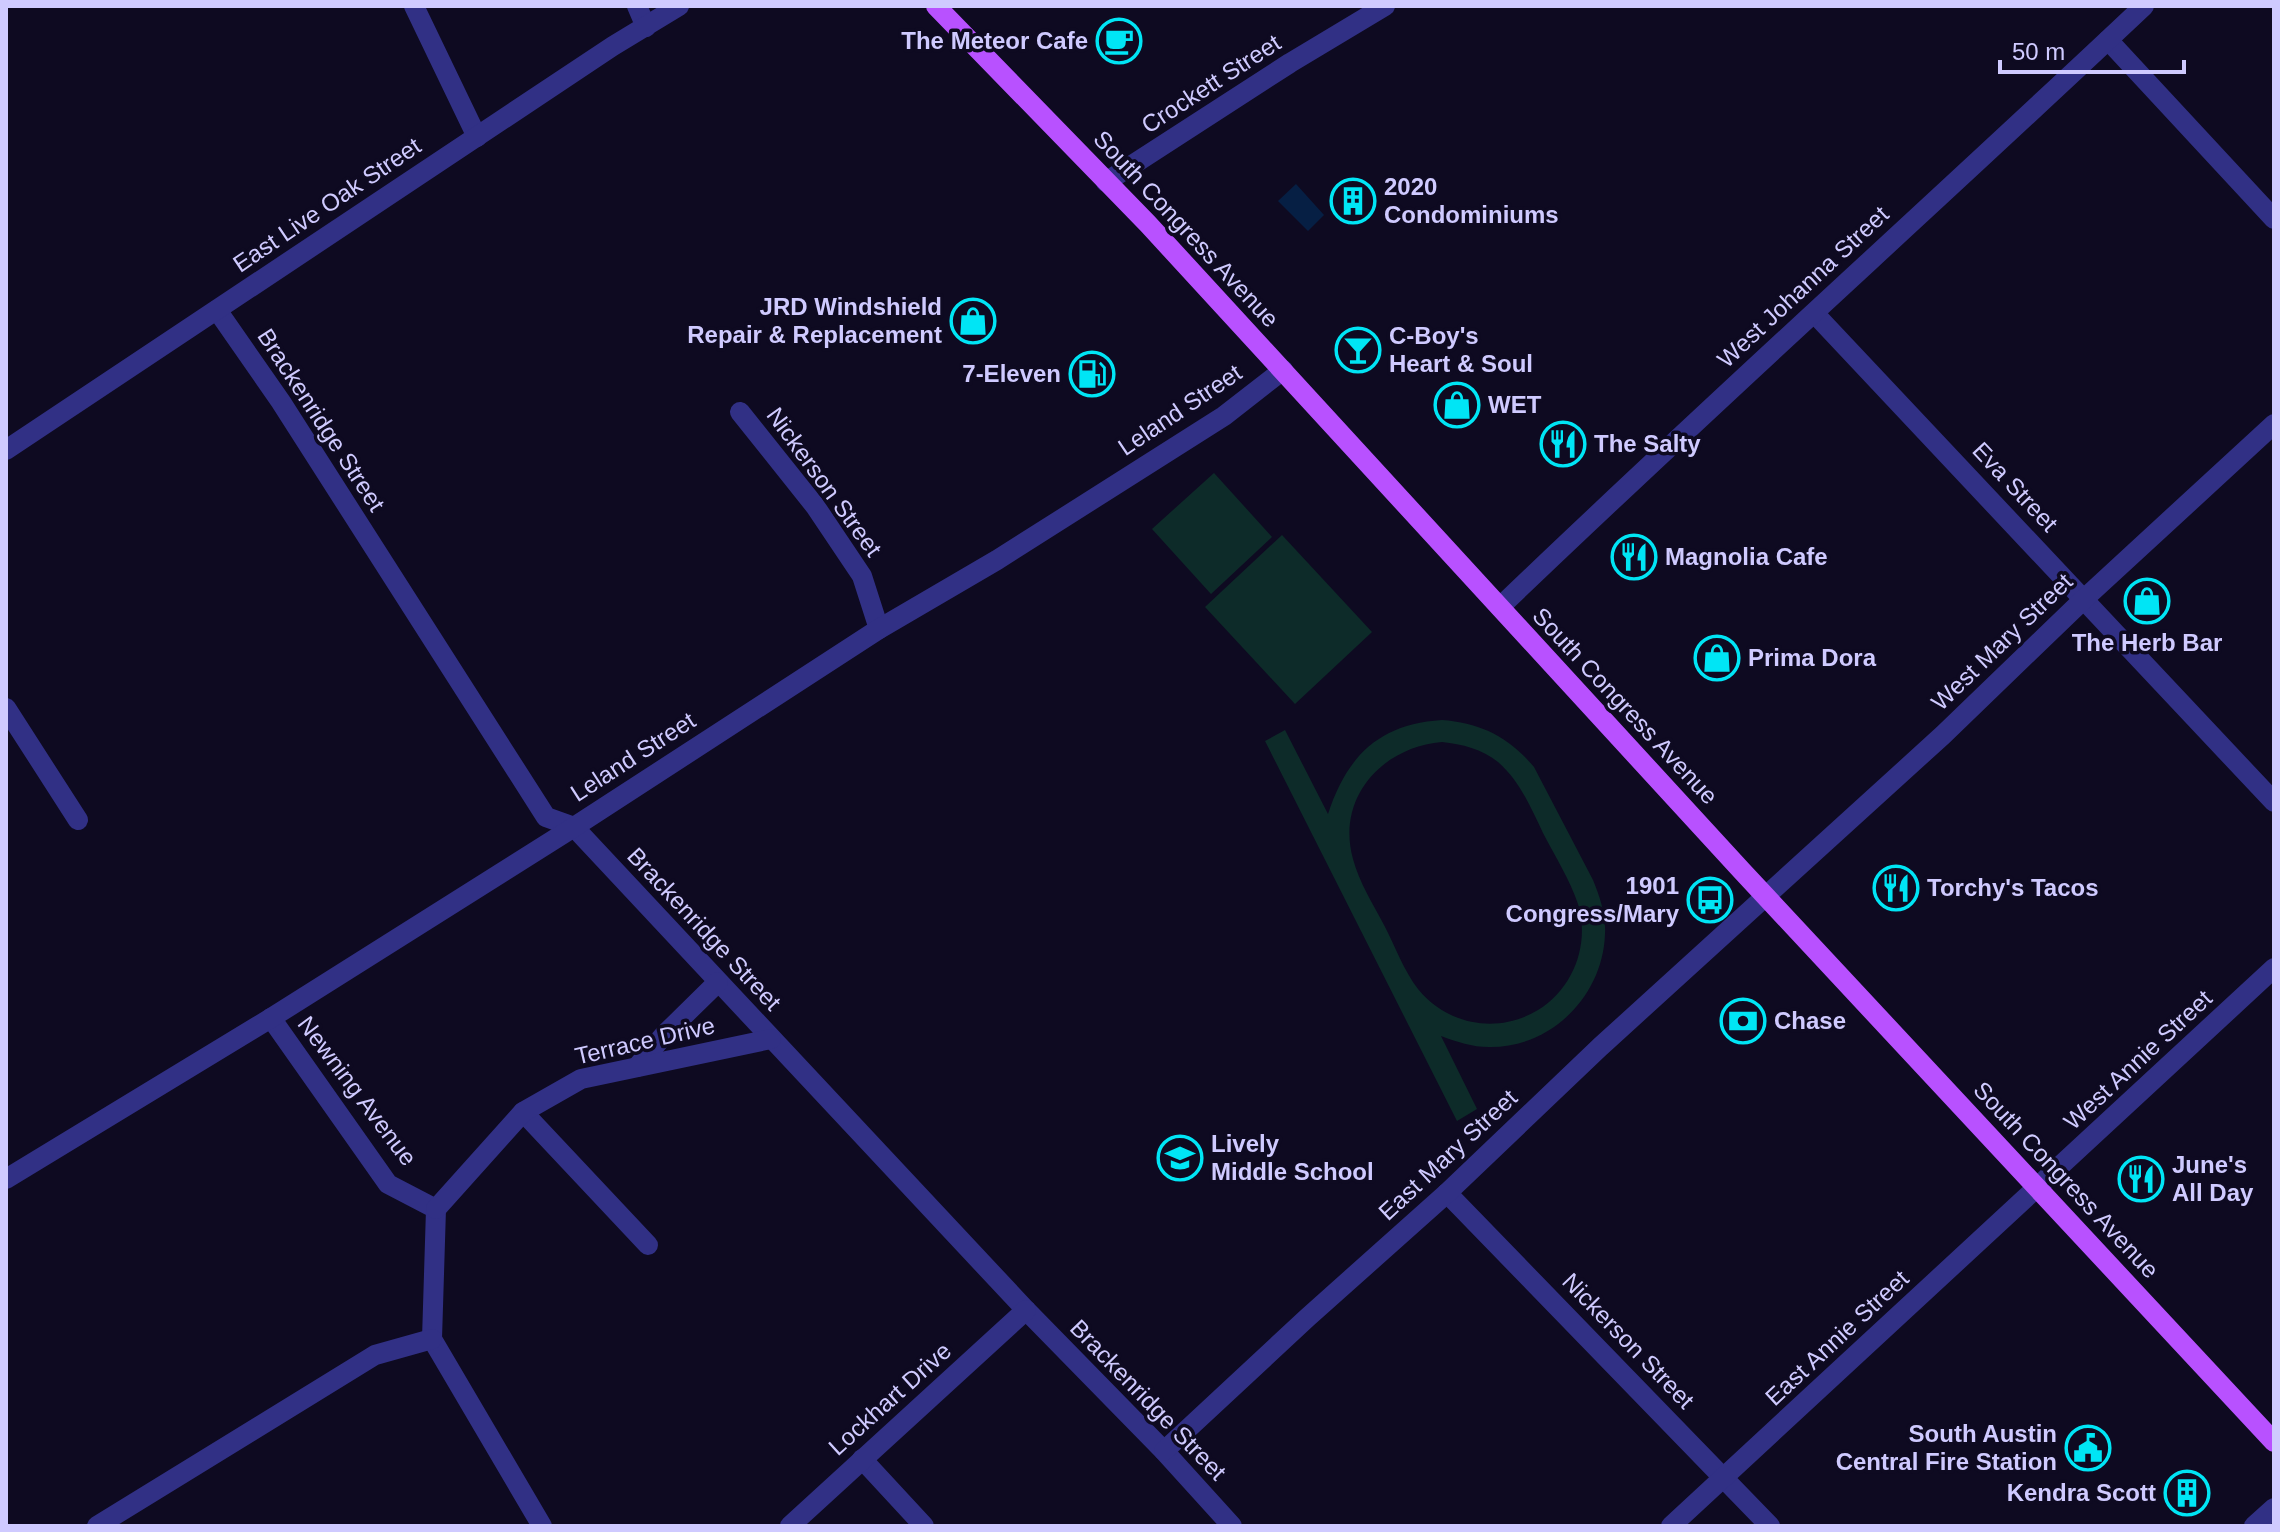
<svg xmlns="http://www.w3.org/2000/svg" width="2280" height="1532" viewBox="0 0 2280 1532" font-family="Helvetica,sans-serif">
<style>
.green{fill:#0d2b29;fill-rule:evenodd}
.water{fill:#061f44}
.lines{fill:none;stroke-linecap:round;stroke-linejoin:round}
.minor{stroke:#313085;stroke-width:20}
.major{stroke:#b851ff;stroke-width:20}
.labels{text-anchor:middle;stroke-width:7;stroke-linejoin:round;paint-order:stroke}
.poi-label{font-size:24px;font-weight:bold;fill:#cfcaff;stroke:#0e0a21;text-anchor:start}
.street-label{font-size:24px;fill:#cfcaff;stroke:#0e0a21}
</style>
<rect width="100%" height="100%" fill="#0e0a21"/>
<g class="green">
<path d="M1214,473L1272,537L1211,594L1152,529Z"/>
<path d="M1282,535L1372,632L1295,704L1205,607Z"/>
<path d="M1442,720C1481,723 1509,737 1534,767L1593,880C1600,897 1606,915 1605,934C1603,996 1551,1048 1489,1047C1472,1047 1457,1042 1441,1036L1477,1109L1457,1121L1265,741L1285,730L1328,814C1347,756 1379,724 1442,720ZM1442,742C1462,744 1482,749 1498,762C1520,781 1531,808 1543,833C1555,856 1570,880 1578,904C1590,943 1574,988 1538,1010C1499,1034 1448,1026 1418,989C1404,971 1395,946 1384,925C1373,904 1359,882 1353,859C1336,798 1382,747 1442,742Z"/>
</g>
<path class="water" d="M1296,184L1324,215L1308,231L1278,201Z"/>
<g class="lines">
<g class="minor">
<path d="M414,6L477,137"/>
<path d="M637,6L646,27"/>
<path d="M2108,40L2274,219"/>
<path d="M1106,182L1290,63L1385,6"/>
<path d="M217,310L281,402L546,817L574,827L1026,1310L1164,1451L1232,1526"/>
<path d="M1815,314L2274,802"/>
<path d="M740,412L815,506L862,576L879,629"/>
<path d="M6,450L613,46L679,6"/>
<path d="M1500,607C1711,404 1930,208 2144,6"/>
<path d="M6,708L78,820"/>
<path d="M271,1018L388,1184L436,1209L432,1339L542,1526"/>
<path d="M637,1067L664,1035L718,982"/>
<path d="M523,1112L648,1245"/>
<path d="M6,1179L271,1018L574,827L879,629L997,560L1224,416L1283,370"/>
<path d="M1447,1193L1770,1526"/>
<path d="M436,1209L523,1112L581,1079L771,1039"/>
<path d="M1164,1451L1307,1318L1447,1193L1600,1047L1943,735L2084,599L2274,424"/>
<path d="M862,1459L924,1526"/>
<path d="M97,1526L375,1355L432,1339"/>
<path d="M790,1526L1026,1310"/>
<path d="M1671,1526L2274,968"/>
<path d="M2254,1526L2274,1508"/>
</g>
<path class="major" d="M936,6L1148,224L1742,871L2274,1442"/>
</g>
<defs>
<g id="cafe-ring" transform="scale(2.3)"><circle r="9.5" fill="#0e0a21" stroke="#00e5f5" stroke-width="1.5"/><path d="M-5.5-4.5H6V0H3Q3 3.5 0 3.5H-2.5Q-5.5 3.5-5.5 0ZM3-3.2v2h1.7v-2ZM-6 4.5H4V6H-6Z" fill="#00e5f5"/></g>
<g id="building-ring" transform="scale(2.3)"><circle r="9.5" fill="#0e0a21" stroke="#00e5f5" stroke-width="1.5"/><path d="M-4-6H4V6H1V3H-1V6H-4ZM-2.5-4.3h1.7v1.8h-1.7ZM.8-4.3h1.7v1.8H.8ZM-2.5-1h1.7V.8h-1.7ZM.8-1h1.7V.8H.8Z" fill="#00e5f5"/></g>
<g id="shop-ring" transform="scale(2.3)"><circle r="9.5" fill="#0e0a21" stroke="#00e5f5" stroke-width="1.5"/><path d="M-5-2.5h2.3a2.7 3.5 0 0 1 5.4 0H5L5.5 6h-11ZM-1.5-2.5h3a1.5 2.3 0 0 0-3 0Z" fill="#00e5f5"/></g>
<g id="bar-ring" transform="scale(2.3)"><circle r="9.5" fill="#0e0a21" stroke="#00e5f5" stroke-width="1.5"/><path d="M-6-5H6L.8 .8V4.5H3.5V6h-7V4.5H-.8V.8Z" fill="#00e5f5"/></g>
<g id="fuel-ring" transform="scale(2.3)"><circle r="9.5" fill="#0e0a21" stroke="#00e5f5" stroke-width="1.5"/><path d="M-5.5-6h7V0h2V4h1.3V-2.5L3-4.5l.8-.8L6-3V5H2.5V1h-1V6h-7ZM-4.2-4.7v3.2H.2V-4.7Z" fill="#00e5f5"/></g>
<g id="restaurant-ring" transform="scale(2.3)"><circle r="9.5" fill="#0e0a21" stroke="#00e5f5" stroke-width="1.5"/><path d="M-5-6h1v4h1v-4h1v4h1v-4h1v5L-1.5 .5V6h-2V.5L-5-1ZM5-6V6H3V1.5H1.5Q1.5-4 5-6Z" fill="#00e5f5"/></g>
<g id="bus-ring" transform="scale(2.3)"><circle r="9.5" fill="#0e0a21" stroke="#00e5f5" stroke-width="1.5"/><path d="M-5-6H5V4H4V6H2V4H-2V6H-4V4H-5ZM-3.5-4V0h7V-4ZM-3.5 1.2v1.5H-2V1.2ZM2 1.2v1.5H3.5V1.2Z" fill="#00e5f5"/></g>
<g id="bank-ring" transform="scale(2.3)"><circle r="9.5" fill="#0e0a21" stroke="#00e5f5" stroke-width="1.5"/><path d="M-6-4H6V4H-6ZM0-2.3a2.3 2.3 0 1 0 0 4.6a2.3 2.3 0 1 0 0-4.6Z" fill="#00e5f5"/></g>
<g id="school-ring" transform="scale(2.3)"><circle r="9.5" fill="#0e0a21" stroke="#00e5f5" stroke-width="1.5"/><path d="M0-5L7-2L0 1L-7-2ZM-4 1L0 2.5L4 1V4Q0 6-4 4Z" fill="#00e5f5"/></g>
<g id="civic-ring" transform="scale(2.3)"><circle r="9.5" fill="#0e0a21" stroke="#00e5f5" stroke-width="1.5"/><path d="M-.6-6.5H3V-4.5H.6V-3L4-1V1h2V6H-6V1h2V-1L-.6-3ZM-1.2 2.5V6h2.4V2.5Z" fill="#00e5f5"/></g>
</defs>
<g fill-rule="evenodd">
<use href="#cafe-ring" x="1119" y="41"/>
<use href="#building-ring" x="1353" y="201"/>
<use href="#shop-ring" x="973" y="321"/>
<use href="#bar-ring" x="1358" y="350"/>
<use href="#fuel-ring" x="1092" y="374"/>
<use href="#shop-ring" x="1457" y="405"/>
<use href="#restaurant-ring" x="1563" y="444"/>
<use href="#restaurant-ring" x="1634" y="557"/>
<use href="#shop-ring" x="2147" y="601"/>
<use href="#shop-ring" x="1717" y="658"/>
<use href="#restaurant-ring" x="1896" y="888"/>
<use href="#bus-ring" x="1710" y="900"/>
<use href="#bank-ring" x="1743" y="1021"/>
<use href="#school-ring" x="1180" y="1158"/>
<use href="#restaurant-ring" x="2141" y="1179"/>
<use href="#civic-ring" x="2088" y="1448"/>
<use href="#building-ring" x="2187" y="1493"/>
</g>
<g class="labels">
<g class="poi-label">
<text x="1088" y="49" text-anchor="end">The Meteor Cafe</text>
<text x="1384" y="195">2020<tspan x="1384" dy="28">Condominiums</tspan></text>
<text x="942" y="315" text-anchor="end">JRD Windshield<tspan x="942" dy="28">Repair &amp; Replacement</tspan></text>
<text x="1389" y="344">C-Boy's<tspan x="1389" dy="28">Heart &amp; Soul</tspan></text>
<text x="1061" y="382" text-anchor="end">7-Eleven</text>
<text x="1488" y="413">WET</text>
<text x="1594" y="452">The Salty</text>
<text x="1665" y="565">Magnolia Cafe</text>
<text x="2147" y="651" text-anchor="middle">The Herb Bar</text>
<text x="1748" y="666">Prima Dora</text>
<text x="1679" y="894" text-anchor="end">1901<tspan x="1679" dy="28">Congress/Mary</tspan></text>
<text x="1927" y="896">Torchy's Tacos</text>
<text x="1774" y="1029">Chase</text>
<text x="1211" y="1152">Lively<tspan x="1211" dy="28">Middle School</tspan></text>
<text x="2172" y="1173">June's<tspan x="2172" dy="28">All Day</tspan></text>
<text x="2057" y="1442" text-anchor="end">South Austin<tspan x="2057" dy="28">Central Fire Station</tspan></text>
<text x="2156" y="1501" text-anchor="end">Kendra Scott</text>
</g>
<g class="street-label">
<text transform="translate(1211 84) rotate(-33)" y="8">Crockett Street</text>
<text transform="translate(327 205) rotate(-34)" y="8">East Live Oak Street</text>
<text transform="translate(1186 229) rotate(47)" y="8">South Congress Avenue</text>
<text transform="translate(1803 287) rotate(-43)" y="8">West Johanna Street</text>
<text transform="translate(1180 410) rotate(-34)" y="8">Leland Street</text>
<text transform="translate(321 420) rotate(57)" y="8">Brackenridge Street</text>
<text transform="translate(824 482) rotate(54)" y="8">Nickerson Street</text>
<text transform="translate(2015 487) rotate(47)" y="8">Eva Street</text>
<text transform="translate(2002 642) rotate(-44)" y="8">West Mary Street</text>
<text transform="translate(1625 706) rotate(47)" y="8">South Congress Avenue</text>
<text transform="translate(633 757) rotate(-33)" y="8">Leland Street</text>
<text transform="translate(704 929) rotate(47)" y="8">Brackenridge Street</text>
<text transform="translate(645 1041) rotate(-13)" y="8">Terrace Drive</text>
<text transform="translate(2138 1060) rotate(-43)" y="8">West Annie Street</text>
<text transform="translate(357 1091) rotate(53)" y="8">Newning Avenue</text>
<text transform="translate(1448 1155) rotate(-43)" y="8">East Mary Street</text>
<text transform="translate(2066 1180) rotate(47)" y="8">South Congress Avenue</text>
<text transform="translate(1837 1338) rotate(-43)" y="8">East Annie Street</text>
<text transform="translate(1628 1341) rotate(46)" y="8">Nickerson Street</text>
<text transform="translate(890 1399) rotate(-42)" y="8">Lockhart Drive</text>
<text transform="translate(1148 1400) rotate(46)" y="8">Brackenridge Street</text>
</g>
</g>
<rect width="2280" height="1532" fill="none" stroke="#cfcaff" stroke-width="16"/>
<path d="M2000 60v12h184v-12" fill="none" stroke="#cfcaff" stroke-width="4"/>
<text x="2012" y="60" font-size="24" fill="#cfcaff" stroke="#0e0a21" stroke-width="6" paint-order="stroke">50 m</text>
</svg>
